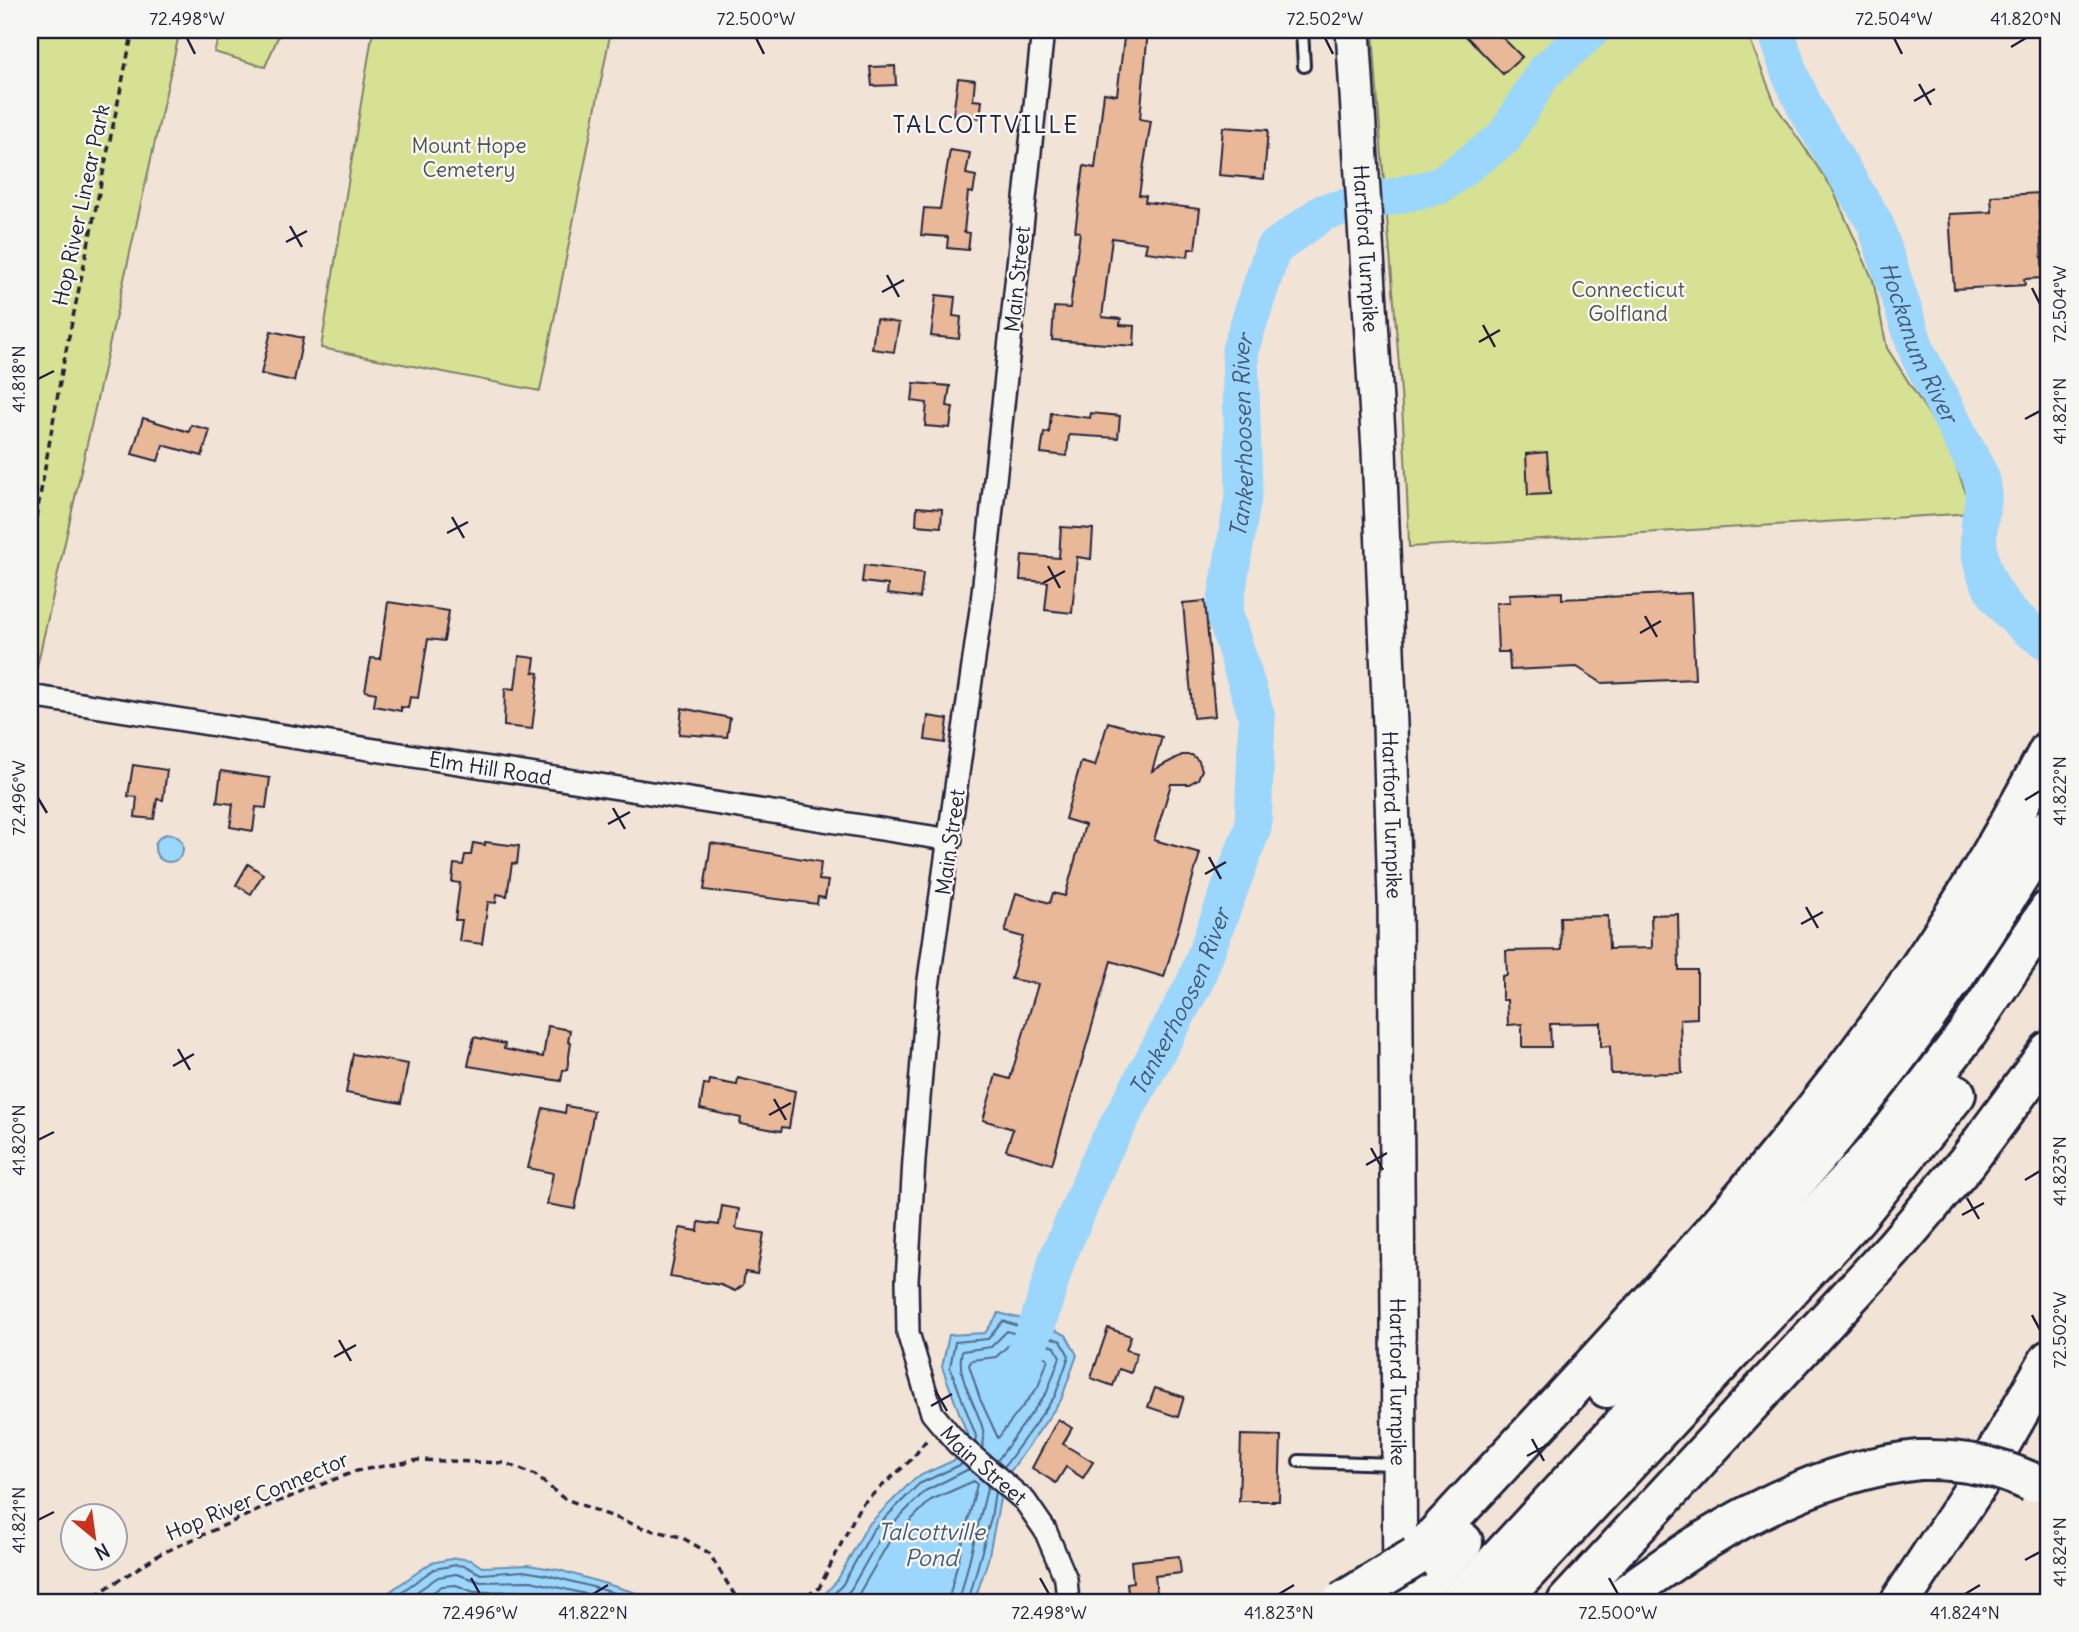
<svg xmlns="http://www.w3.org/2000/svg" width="2079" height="1632" viewBox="0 0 2079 1632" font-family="Delius,sans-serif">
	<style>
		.green { fill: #d6e193; stroke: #7c8267; stroke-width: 2 }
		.water { fill: #9bd6fc; stroke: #6b8eaf; stroke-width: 2 }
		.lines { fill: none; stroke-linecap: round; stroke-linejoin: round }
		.shore { stroke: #526a88; stroke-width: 2 }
		.river { stroke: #9bd6fc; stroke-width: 37 }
		.building { fill: #e8b898; stroke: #22223b; stroke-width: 2 }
		.lane-casing { stroke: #22223b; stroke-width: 16 }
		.street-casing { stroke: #22223b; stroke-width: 26 }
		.primary-casing { stroke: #22223b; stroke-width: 38 }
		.highway-casing { stroke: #22223b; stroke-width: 44 }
		.path { stroke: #22223b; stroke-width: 3.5; stroke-dasharray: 7 5; stroke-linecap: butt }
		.lane { stroke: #f6f6f2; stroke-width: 10 }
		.street { stroke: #f6f6f2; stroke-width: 21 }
		.primary { stroke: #f6f6f2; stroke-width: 33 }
		.highway { stroke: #f6f6f2; stroke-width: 38 }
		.highway-bridge-casing { stroke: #22223b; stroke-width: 44; stroke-linecap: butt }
		.highway-bridge { stroke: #f6f6f2; stroke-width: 38 }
		.ticks { fill: none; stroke: #22223b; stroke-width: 2.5 }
		.labels { text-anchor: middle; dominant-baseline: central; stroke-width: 5; stroke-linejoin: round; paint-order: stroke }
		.park-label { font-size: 21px; fill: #4f5251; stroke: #f6f6f2 }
		.street-label { font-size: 21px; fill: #22223b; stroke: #f6f6f2 }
		.water-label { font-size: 23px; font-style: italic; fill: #465875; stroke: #f6f6f2 }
		.quarter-label { font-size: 24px; letter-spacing: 2px; fill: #22223b; stroke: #f6f6f2 }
		.neatline { fill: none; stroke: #22223b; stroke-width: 2.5 }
		.ticks-label { font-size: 18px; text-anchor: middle; fill: #22223b }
	</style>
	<rect width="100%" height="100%" fill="#f2e3d7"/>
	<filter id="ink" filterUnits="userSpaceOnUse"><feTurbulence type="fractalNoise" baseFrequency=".0143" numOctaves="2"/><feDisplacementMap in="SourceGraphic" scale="14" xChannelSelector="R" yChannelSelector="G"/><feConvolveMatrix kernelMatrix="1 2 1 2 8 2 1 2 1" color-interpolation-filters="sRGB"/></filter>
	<g filter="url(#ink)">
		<!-- green -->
		<g class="green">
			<path d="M30,30H180L36,671L30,670Z"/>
			<path d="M222,30H281L265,67L214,52Z"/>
			<path d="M373,30H611L540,391L321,348Z"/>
			<path d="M1373,30H1746L1776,106L1832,188L1873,280L1887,348L1949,446L1973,513L1409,547C1404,374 1383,202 1373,30Z"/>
		</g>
		<!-- water -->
		<g class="water">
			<circle cx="169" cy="848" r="14"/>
			<path d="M999,1313L1038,1323L1066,1335L1077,1355L1061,1400L1010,1472L1001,1494L988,1560L974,1602H817L837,1581L867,1526L915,1478L957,1459L969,1439L942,1367L949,1335L985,1333Z"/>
			<path d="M456,1558L471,1560L482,1567L528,1565L559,1570L667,1602H375L431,1563Z"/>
		</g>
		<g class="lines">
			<!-- shore -->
			<g class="shore">
				<path d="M1011,1343L1030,1348L1048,1359L1038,1387L998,1438L980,1399L969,1365L972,1360L996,1357Z"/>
				<path d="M975,1443L976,1436L950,1367L955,1342L988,1339L1003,1321L1061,1341L1069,1356L1055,1396L1004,1467"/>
				<path d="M982,1448C993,1423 953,1385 962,1351L991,1347L1007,1331L1055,1347L1060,1357L1047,1392L997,1461"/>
				<path d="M387,1602L434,1569L456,1565L465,1566L481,1574L523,1571L547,1575L649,1602"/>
				<path d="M402,1602L438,1577L456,1574L481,1582L531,1581L619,1602"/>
				<path d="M419,1602L442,1586L456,1585L474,1592L526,1591L577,1602"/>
				<path d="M827,1602L843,1584L873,1530L919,1484L962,1464"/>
				<path d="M839,1602L851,1589L881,1536L925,1491L969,1469"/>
				<path d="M854,1602L889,1542L931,1500L974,1481L977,1484L948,1602"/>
				<path d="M959,1602L988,1485"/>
				<path d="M968,1602L991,1518L995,1491"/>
			</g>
			<!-- river -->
			<g class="river">
				<path id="s1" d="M1776,30L1789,72L1807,111L1875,223L1918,354L1981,477C1987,496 1980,510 1979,530C1975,582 2008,618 2049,643"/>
				<path id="s2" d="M1019,1368L1038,1323L1058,1257L1103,1152L1195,982L1253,827L1257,717L1224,612L1244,491L1240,350L1273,249L1324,212L1439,186L1504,138L1544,72L1592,30"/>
			</g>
		</g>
		<!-- building -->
		<g class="building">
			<path d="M1125,30H1148L1140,119L1151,121L1139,195L1146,196L1145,202L1200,209L1195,249H1189L1188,257L1145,252L1147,243L1112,238L1102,317L1121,319L1120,325L1135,326L1134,346L1052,340L1054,307L1070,308L1080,232L1075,231L1084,166L1095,168L1104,93L1117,95Z"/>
			<path d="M1460,30H1495L1522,57L1503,74Z"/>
			<path d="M895,66L896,85L872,86L870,67Z"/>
			<path d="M958,78L975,80L973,100L982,101L980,118L953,115Z"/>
			<path d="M1223,127L1268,130L1264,179L1219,175Z"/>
			<path d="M950,150L970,153L966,174L976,176L973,193L968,192L964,232L970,233L968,250L947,248L948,237L921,235L924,208L940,209Z"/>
			<path d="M2038,193L2043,278L2024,279L2025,285L1954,289L1949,214L1992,212L1991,196Z"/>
			<path d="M936,295L955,297L953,316L961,317L959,339L931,336Z"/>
			<path d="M876,319L899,323L894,352L872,349Z"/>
			<path d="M271,331L303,338L294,381L261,374Z"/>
			<path d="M914,383L950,386L947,406L953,407L950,428L925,426L927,403L912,401Z"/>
			<path d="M1051,413L1090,418L1091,413L1120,416L1118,438L1069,435L1067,456L1041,453L1044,432L1049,433Z"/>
			<path d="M143,418L189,432L191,425L210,430L202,456L163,445L158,461L132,454Z"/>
			<path d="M1547,452L1550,494L1528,495L1526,454Z"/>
			<path d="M917,507L942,509L941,527L916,525Z"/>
			<path d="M1061,527L1093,529L1091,559L1077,557L1072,613L1045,610L1048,582L1020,580L1022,555L1059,558Z"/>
			<path d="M864,565L923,573L920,598L887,594L888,585L862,582Z"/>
			<path d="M1562,592V599L1691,593L1695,679L1602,683L1577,667L1510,670L1509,652H1498L1496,603L1510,602L1509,594Z"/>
			<path d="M1205,601L1215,716L1193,718L1183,603Z"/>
			<path d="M388,602L449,611L444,641L428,639L418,698L410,697L408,708L401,707V711L374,706L376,693L365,691L371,658L380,659Z"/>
			<path d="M519,656L535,658L533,672L539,673L532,729L504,726L505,688L515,689Z"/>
			<path d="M682,708L730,718L727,737L679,734Z"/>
			<path d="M928,716L948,719L945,743L925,740Z"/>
			<path d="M1108,722L1162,737L1152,771L1182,755H1192L1199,761L1202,770L1198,779L1189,784H1171L1154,840L1200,853L1164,977L1111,961L1052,1164L1006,1150L1013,1129L983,1120L996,1075L1010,1079L1038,984L1011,979L1023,937L1005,932L1016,893L1050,903L1053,893L1065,896L1085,825L1065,819L1081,762L1095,766Z"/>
			<path d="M133,765L167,770L163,800L157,799L154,819L135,817L137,797L128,796Z"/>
			<path d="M221,771L270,778L266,808L256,807L253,831L230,827L233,804L217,802Z"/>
			<path d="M485,842L519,846L517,864L512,863L507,896L497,894L496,903L488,902L482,944L459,941L462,920H455L460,883L452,882L454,864L463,865L465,855H471L473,843L485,845Z"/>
			<path d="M711,843L821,862L819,880L828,881L825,898L818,897L817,904L704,890Z"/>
			<path d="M248,864L263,874L251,894L236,885Z"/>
			<path d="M1678,914L1679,970H1697V1018L1680,1019L1682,1073L1611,1074L1610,1046L1601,1047V1023L1550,1024L1551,1047H1522V1024L1508,1025L1507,1000H1502V976L1507,975L1506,951L1561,950L1560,917L1608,916L1609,949L1652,948L1651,915Z"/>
			<path d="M548,1026L570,1030L568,1042L571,1043L567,1070H563L561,1081L468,1066L474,1037L505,1044L504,1049L543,1057Z"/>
			<path d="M353,1054L408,1064L401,1103L346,1093Z"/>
			<path d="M738,1078L795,1091L789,1128L782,1127L781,1131L740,1124L741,1118L700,1109L704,1084L709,1085L710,1080L737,1085Z"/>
			<path d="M566,1106L594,1111L575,1209L547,1204L553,1173L528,1168L543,1108L565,1113Z"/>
			<path d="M722,1206L739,1209L736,1229L764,1233L757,1274L745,1272L743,1285L735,1291L721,1285L670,1277L680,1228L698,1231L699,1222L719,1225Z"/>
			<path d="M1108,1328L1131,1336L1126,1350L1137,1353L1131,1373L1119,1369L1113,1386L1091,1378Z"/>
			<path d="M1155,1388L1184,1397L1178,1417L1148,1407Z"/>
			<path d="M1058,1419L1072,1428L1063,1444L1093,1462L1083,1478L1066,1467L1056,1483L1032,1468Z"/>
			<path d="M1241,1435L1281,1436L1279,1501H1239Z"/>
			<path d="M1179,1556L1181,1573L1155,1576L1158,1602H1129L1127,1583L1133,1582L1131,1561Z"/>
		</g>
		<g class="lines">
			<!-- lane casing -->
			<g class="lane-casing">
				<g id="lane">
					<path d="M1302,30L1304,66"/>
					<path d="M1299,1461L1395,1464"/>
				</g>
			</g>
			<!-- street casing -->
			<g class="street-casing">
				<g id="street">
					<path id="s3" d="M1043,30L982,602L928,987L914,1160L907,1281L908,1333L932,1413L957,1443L1025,1501L1045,1530L1066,1579L1068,1602"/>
					<path id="s4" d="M30,696L951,840"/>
				</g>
			</g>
			<!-- primary casing -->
			<g class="primary-casing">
				<g id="primary">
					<path id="s5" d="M1353,30L1379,450L1390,725L1395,900L1400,1591"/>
				</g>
			</g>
			<!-- highway casing -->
			<g class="highway-casing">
				<g id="highway">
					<path d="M1607,1388C1687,1303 1767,1218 1841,1128C1919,1034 1987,932 2049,828"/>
					<path d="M1415,1557C1583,1375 1759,1197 1901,994C1956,916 2005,834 2049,750"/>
					<path d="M1408,1602L1463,1542"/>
					<path d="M1459,1602L1881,1145L1968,1032L2049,910"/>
					<path d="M1499,1602L1856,1218L1956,1094"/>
					<path d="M1567,1602L1894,1248L1967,1162L2049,1051"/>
					<path d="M1616,1602C1704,1535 1806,1472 1919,1460"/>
					<path d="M1900,1602L1979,1482L2049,1360"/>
				</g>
			</g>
			<!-- path -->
			<g class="path">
				<path d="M30,553L63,365L133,30"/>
				<path d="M85,1602L160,1554L272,1504L356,1471L418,1460L505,1463L535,1475L563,1498L643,1528L681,1537L709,1553L734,1594L744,1602"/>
				<path d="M797,1602L819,1588L860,1506L912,1459L928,1438"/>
			</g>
			<!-- lane -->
			<use href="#lane" class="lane"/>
			<!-- street -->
			<use href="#street" class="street"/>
			<!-- primary -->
			<use href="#primary" class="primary"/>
			<!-- highway -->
			<use href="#highway" class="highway"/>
			<!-- highway-bridge casing -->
			<g class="highway-bridge-casing">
				<g id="highway-bridge">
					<path d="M1919,1460C1959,1459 1995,1465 2031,1482"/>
					<path d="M1342,1602L1415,1557"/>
				</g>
			</g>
			<!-- highway-bridge -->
			<use href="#highway-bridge" class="highway-bridge"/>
		</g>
	</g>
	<!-- ticks -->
	<path class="ticks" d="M187,38L195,54M756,38L764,54M1325,38L1333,54M1894,38L1902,54M2011,47L2026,38M1919,84L1931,105M1914,101L1935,89M290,226L302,247M286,242L307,231M887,275L899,297M2032,288L2040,304M882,292L904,280M1483,325L1495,347M1479,342L1500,330M38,379L54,371M2025,419L2040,411M452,517L464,538M447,533L468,522M1048,566L1060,588M1043,583L1065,571M1645,616L1657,637M1640,633L1661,621M38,798L47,813M2025,800L2040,791M613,808L625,829M608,824L630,812M1209,857L1221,879M1205,874L1226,862M1806,907L1818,928M1801,924L1823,912M178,1049L190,1070M173,1066L194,1054M774,1099L786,1120M769,1115L791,1103M38,1140L54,1132M1371,1148L1383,1170M1366,1165L1387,1153M2025,1180L2040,1171M1967,1198L1979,1219M1962,1215L1984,1203M2032,1315L2040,1330M339,1340L351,1361M334,1357L356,1345M935,1390L947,1411M931,1406L952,1394M1532,1439L1544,1461M1527,1456L1549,1444M38,1520L54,1512M2025,1560L2040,1552M471,1578L480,1594M1040,1578L1049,1594M1609,1578L1618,1594M593,1594L608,1585M1279,1594L1294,1585M1965,1594L1980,1585"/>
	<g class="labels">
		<!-- park labels -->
		<g class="park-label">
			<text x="469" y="145">Mount Hope<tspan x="469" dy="24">Cemetery</tspan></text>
			<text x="1628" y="289">Connecticut<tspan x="1628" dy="24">Golfland</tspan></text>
		</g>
		<!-- street labels -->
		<g class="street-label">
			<text transform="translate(81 205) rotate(-78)">Hop River Linear Park</text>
			<text stroke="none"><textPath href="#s5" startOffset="219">Hartford Turnpike</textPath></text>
			<text transform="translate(1017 279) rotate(-84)">Main Street</text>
			<text stroke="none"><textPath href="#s4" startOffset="466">Elm Hill Road</textPath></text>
			<text stroke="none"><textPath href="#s5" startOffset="786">Hartford Turnpike</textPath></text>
			<text transform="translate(950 842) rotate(-82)">Main Street</text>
			<text stroke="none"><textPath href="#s5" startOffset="1353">Hartford Turnpike</textPath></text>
			<text stroke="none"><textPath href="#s3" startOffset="1468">Main Street</textPath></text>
			<text transform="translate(257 1496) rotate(-23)">Hop River Connector</text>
		</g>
		<!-- water labels -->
		<g class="water-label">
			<text stroke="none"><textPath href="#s1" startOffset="345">Hockanum River</textPath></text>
			<text stroke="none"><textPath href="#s2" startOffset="989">Tankerhoosen River</textPath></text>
			<text stroke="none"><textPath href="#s2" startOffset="401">Tankerhoosen River</textPath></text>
			<text x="931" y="1531">Talcottville<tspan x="931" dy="26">Pond</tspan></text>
		</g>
		<!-- quarter labels -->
		<g class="quarter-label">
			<text x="986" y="124">TALCOTTVILLE</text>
		</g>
	</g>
	<!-- margin -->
	<rect width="2079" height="1632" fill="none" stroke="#f6f6f2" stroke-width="77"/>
	<!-- north arrow -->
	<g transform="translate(94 1537) rotate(151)"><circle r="33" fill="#f6f6f2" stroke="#a1a1a9" stroke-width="2"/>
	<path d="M0-5L12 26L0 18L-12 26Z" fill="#c8321e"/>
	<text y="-10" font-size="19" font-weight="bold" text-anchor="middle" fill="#22223b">N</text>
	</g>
	<rect x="38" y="38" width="2002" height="1556" class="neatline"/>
	<g class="ticks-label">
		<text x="187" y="25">72.498°W</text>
		<text x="756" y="25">72.500°W</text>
		<text x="1325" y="25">72.502°W</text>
		<text x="1894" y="25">72.504°W</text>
		<text x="2026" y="25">41.820°N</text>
		<text transform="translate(2060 304) rotate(-90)" y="6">72.504°W</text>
		<text transform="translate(19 379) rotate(-90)" y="6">41.818°N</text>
		<text transform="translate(2060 411) rotate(-90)" y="6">41.821°N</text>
		<text transform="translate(2060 791) rotate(-90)" y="6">41.822°N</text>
		<text transform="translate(19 798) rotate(-90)" y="6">72.496°W</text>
		<text transform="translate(19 1140) rotate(-90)" y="6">41.820°N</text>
		<text transform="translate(2060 1171) rotate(-90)" y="6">41.823°N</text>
		<text transform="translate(2060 1330) rotate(-90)" y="6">72.502°W</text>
		<text transform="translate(19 1520) rotate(-90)" y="6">41.821°N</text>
		<text transform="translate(2060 1552) rotate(-90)" y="6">41.824°N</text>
		<text x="480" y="1619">72.496°W</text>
		<text x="593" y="1619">41.822°N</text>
		<text x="1049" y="1619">72.498°W</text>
		<text x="1279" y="1619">41.823°N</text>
		<text x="1618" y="1619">72.500°W</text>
		<text x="1965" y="1619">41.824°N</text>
	</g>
</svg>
